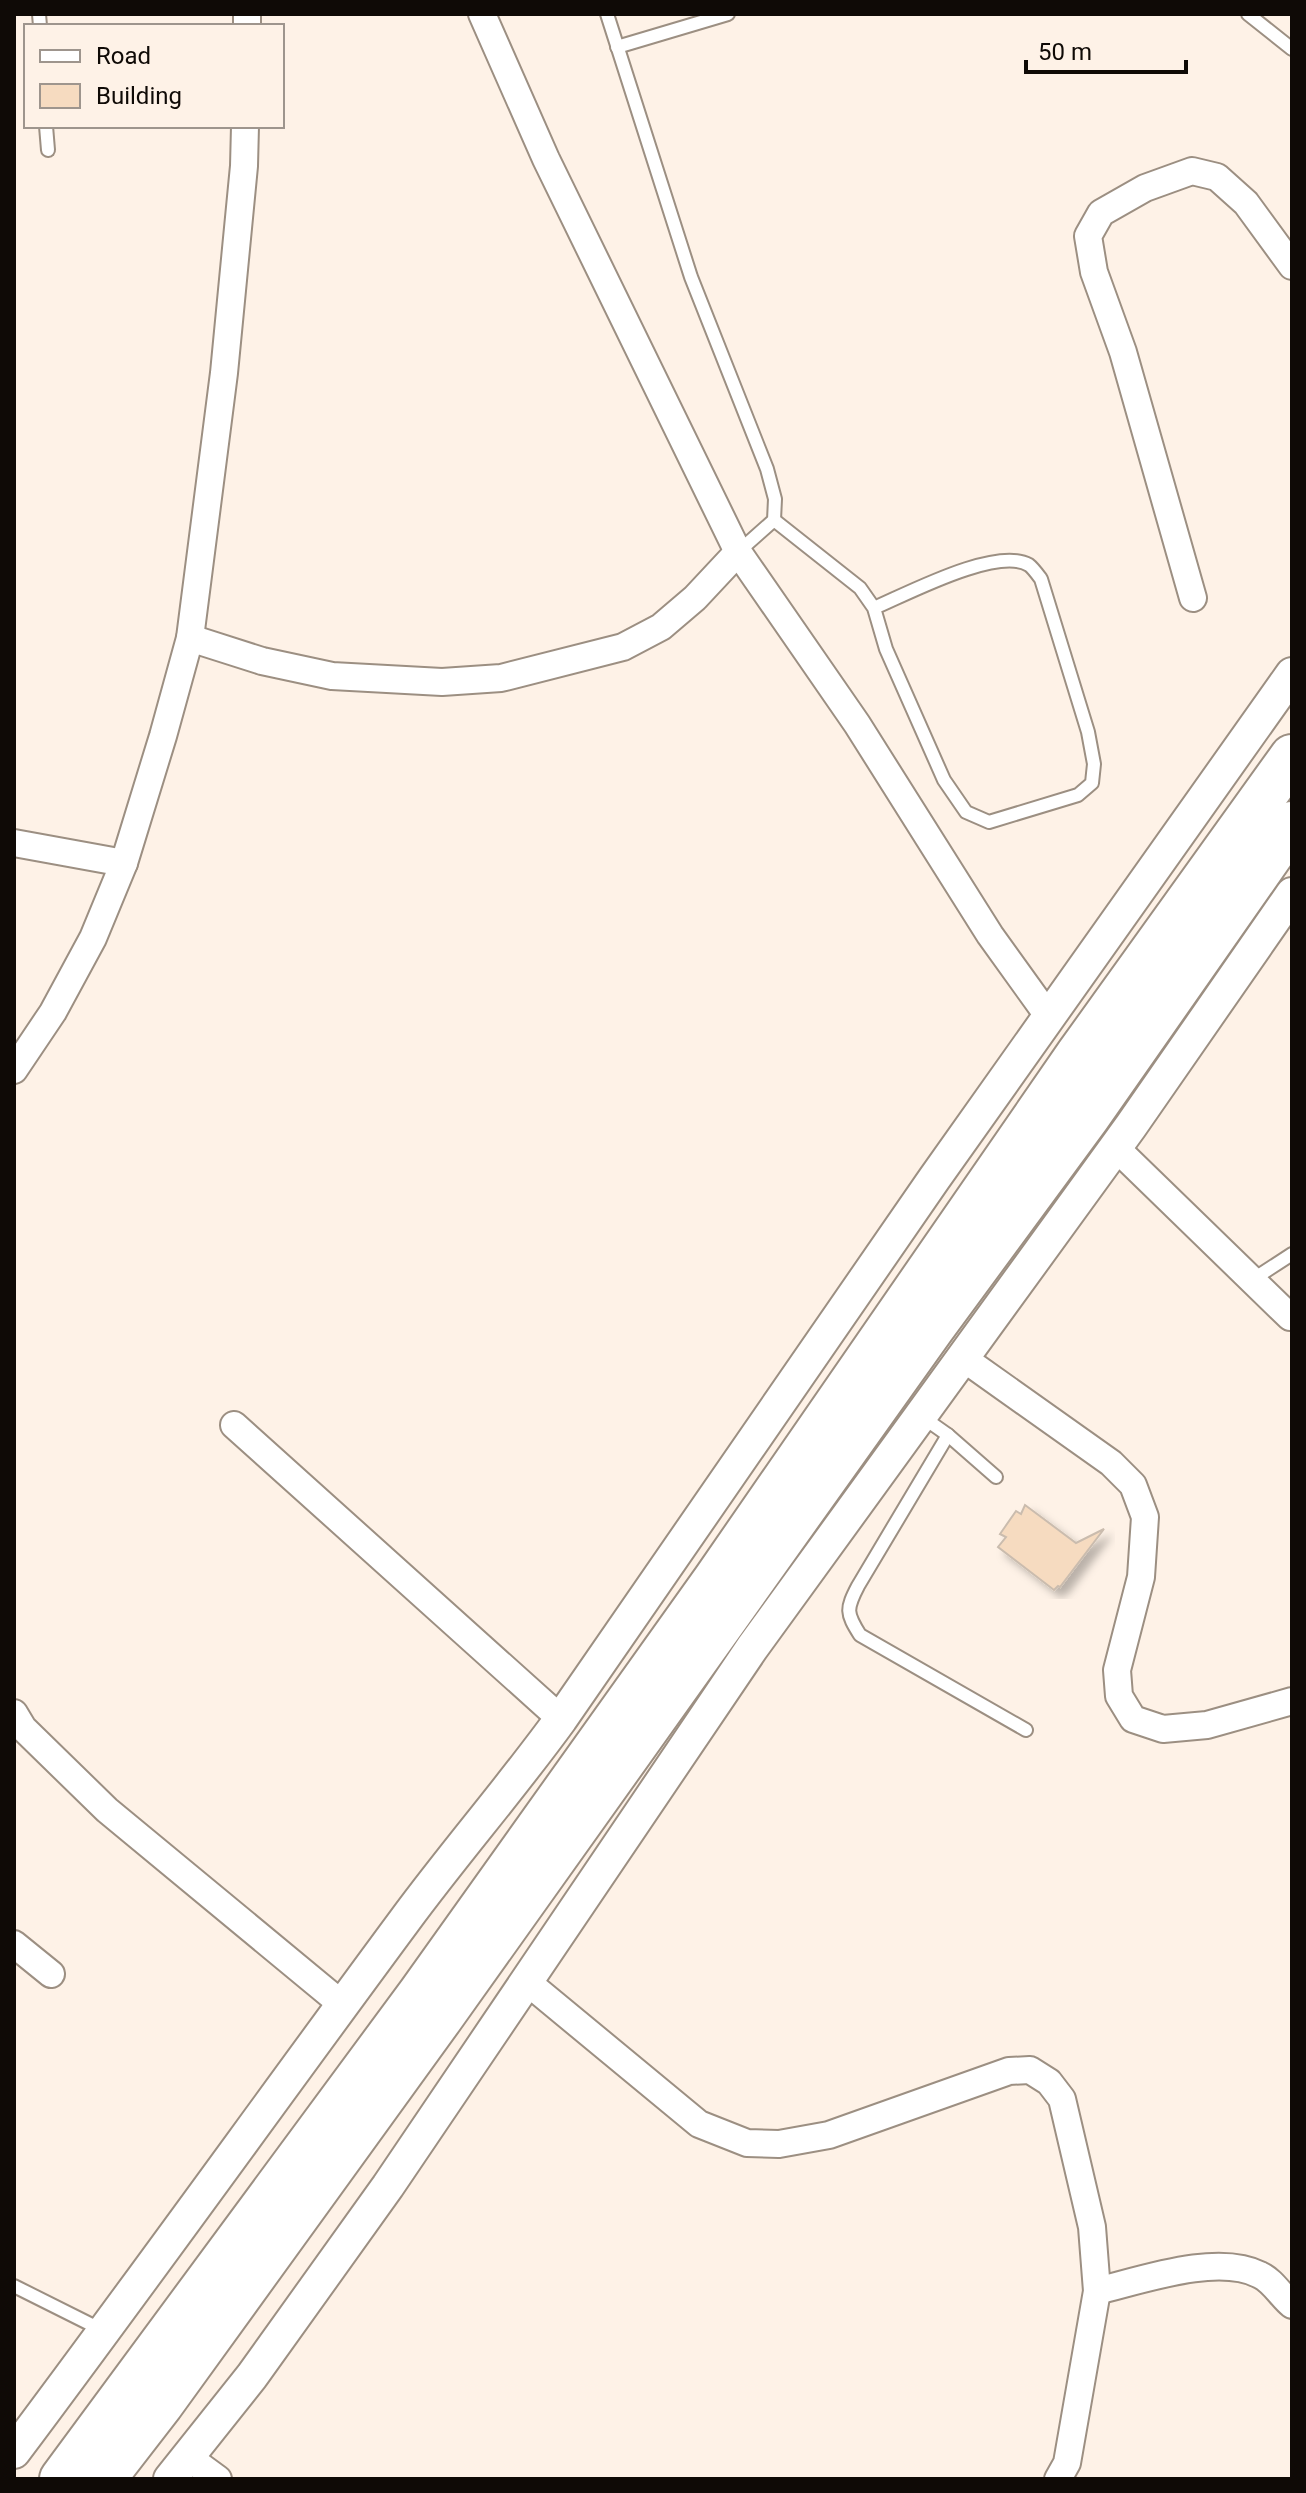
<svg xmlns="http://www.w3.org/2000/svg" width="1306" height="2493" viewBox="0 0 1306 2493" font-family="Roboto,sans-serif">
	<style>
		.building { fill: #f6dbc0; stroke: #cabcae; stroke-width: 2; filter: url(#shadow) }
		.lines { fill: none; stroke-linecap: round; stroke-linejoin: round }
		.service-casing { stroke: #9c8f82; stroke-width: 16 }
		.minor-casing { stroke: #9c8f82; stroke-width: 30 }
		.tertiary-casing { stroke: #9c8f82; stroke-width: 36 }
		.trunk-casing { stroke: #9c8f82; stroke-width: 48 }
		.service { stroke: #fff; stroke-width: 12 }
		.minor { stroke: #fff; stroke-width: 26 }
		.tertiary { stroke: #fff; stroke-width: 32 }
		.trunk { stroke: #fff; stroke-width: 44 }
	</style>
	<defs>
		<filter id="shadow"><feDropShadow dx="7" dy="7" stdDeviation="4" flood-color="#0004"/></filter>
	</defs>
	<rect width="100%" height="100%" fill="#fef2e7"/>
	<!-- building -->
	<path class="building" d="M1025,1505L1076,1543L1104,1529L1060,1587L1058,1586L1054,1590L998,1547L1006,1537L1000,1534L1016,1511L1021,1514Z"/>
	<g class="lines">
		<!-- service casing -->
		<g class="service-casing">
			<g id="service">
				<path d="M39,14L40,26"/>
				<path d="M607,14L691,277L767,469L775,499L774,520L738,552"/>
				<path d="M1248,14L1292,49"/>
				<path d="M617,47L728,14"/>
				<path d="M46,126L48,150"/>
				<path d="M774,520L860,588L874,608L886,649L944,780L966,812L989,822L1078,795L1092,783L1094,764L1088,732L1041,579C1038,575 1033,568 1029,565C997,546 907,594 874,608"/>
				<path d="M1252,1280L1292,1254"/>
				<path d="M921,1416L948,1435L996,1477"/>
				<path d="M948,1435L858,1586C846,1609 846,1613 860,1635L1026,1730"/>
				<path d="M14,2286L102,2330"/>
			</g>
		</g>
		<!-- minor casing -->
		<g class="minor-casing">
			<g id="minor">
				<path d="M482,14L546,159L738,552L857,724L990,935L1049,1017"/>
				<path d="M247,26V14"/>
				<path d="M1193,598L1123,352L1094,272L1088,236L1101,213L1145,188L1192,171L1217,177L1246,203L1292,266"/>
				<path d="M190,638L262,661L332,676L442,682L501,678L623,647L661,627L695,598L738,552"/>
				<path d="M14,843L124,863"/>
				<path d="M14,1070L53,1012L93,938L124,863L163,736L190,638L224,373L244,166L245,126"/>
				<path d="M1115,1147L1290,1317"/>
				<path d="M963,1358L1111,1463L1133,1485L1145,1517L1141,1577L1117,1670L1119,1696L1133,1719L1163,1729L1207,1725L1292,1701"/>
				<path d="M234,1425L561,1719"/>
				<path d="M14,1713L23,1728L107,1810L344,2006"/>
				<path d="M14,1944L51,1974"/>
				<path d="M526,1981L699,2124L747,2143L779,2144L829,2135L1009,2071L1030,2070L1049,2082L1062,2099L1092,2227L1097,2291L1067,2463L1058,2479"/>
				<path d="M1097,2291C1142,2280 1218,2253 1260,2275C1273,2281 1281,2296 1292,2305"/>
				<path d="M188,2457L218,2479"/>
			</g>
		</g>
		<!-- tertiary casing -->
		<g class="tertiary-casing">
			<g id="tertiary">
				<path d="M14,2452C146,2276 274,2097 405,1920C455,1852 511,1788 561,1719L934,1179L1292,674"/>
				<path d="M170,2479L252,2376L388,2186L752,1648L1131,1126L1292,894"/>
			</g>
		</g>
		<!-- trunk casing -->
		<g class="trunk-casing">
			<g id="trunk">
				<path d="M62,2479L420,1994L716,1579L1078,1055L1292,757"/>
				<path d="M103,2479L161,2404L441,2017L932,1328L1088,1116L1292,824"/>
			</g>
		</g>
		<!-- service -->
		<use href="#service" class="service"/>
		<!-- minor -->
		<use href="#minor" class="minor"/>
		<!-- tertiary -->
		<use href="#tertiary" class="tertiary"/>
		<!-- trunk -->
		<use href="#trunk" class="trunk"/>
	</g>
	<!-- border -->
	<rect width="1306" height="2493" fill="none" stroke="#0f0a06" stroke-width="32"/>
	<!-- legend -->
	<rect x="24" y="24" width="260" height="104" fill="#fef2e7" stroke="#9e958d" stroke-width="2"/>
	<rect x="40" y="50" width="40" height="12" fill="#ffffff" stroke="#9e958d" stroke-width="2"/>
	<text x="96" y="64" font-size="24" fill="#0f0a06">Road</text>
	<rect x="40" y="84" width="40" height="24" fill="#f6dbc0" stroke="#9e958d" stroke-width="2"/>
	<text x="96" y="104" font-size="24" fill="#0f0a06">Building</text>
	<!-- scale -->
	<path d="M1026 60v12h160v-12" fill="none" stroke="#0f0a06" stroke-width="4"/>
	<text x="1038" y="60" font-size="24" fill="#0f0a06" stroke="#fef2e7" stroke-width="6" paint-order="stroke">50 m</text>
</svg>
